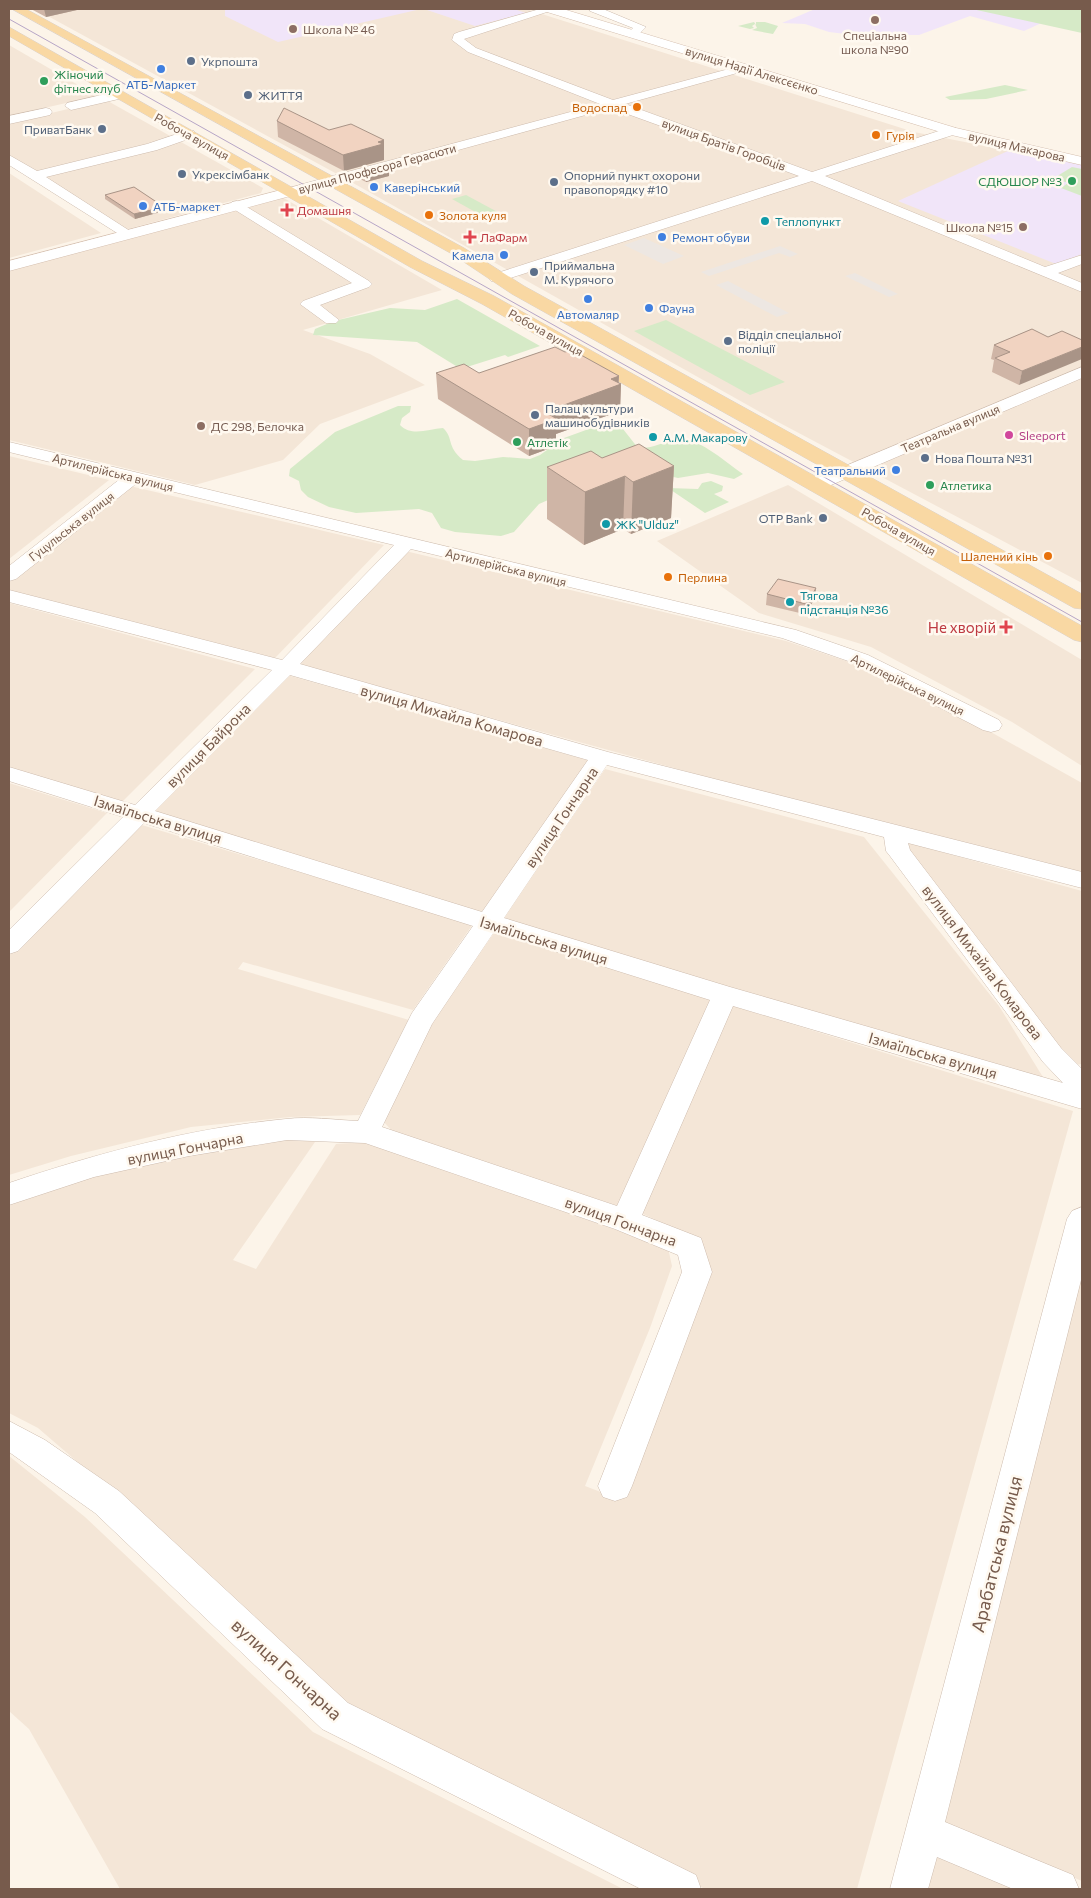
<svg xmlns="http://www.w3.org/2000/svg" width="1091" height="1898" viewBox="0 0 1091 1898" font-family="Commissioner,sans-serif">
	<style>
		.residential { fill: #f4e6d7 }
		.industrial { fill: #ede7e2 }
		.education { fill: #f1e5f9 }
		.green { fill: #d6eac7 }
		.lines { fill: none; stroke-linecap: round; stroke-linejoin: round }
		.street-casing { stroke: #cebcae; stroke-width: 1 }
		.secondary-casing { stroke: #d4beae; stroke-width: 1 }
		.primary-casing { stroke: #d9d1cd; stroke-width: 1 }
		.street { fill: #fff; fill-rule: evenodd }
		.secondary { fill: #fff; fill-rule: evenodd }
		.primary { fill: #f9d8a3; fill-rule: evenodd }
		.tram { stroke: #b7a6c7; stroke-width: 1 }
		.wall { fill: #cfb5a6 }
		.shaded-wall { fill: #a99487 }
		.building { fill: #f1d3c1; stroke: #a99487 }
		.education-dot { fill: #8d6e63; stroke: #fff9f0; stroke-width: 2 }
		.service-dot { fill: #5c6f8a; stroke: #fff9f0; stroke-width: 2 }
		.shop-dot { fill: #3f7fe0; stroke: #fff9f0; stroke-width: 2 }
		.leisure-dot { fill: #2e9e5b; stroke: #fff9f0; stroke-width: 2 }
		.food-dot { fill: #e8710a; stroke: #fff9f0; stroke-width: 2 }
		.health-dot { fill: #e0444e; stroke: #fff9f0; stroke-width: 2 }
		.culture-dot { fill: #0f9aa8; stroke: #fff9f0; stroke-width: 2 }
		.hotel-dot { fill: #d1479c; stroke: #fff9f0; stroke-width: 2 }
		.labels { text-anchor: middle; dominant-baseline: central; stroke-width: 5; stroke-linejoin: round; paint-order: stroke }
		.far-education-label { font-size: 12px; fill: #785e54; stroke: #fff9f0; text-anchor: start }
		.far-service-label { font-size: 12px; fill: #4e5e75; stroke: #fff9f0; text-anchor: start }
		.far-street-label { font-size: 12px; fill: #775b4c; stroke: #fff9f0 }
		.far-leisure-label { font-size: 12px; fill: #27864d; stroke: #fff9f0; text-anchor: start }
		.far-shop-label { font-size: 12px; fill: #366cbe; stroke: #fff9f0; text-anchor: start }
		.far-food-label { font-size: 12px; fill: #c56008; stroke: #fff9f0; text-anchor: start }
		.far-health-label { font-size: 12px; fill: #be3a42; stroke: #fff9f0; text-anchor: start }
		.far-culture-label { font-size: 12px; fill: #0d838f; stroke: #fff9f0; text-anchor: start }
		.far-hotel-label { font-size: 12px; fill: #b23c85; stroke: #fff9f0; text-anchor: start }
		.health-label { font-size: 15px; fill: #be3a42; stroke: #fff9f0; text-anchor: end }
		.street-label { font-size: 15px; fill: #775b4c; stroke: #fff9f0 }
		.near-street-label { font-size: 18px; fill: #775b4c; stroke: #fff9f0 }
	</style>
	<rect width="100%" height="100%" fill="#fcf4e9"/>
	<!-- residential -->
	<g class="residential">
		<path d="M35,9H526L914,132L1082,165V583L778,422L337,174Z"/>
		<path d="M9,45L97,96L9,116Z"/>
		<path d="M106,100L263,188L261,193L124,230L9,157V123Z"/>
		<path d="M9,173L101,233L9,258Z"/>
		<path d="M282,197L442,290L303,330L370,354L425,385L320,424L283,460L195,485L9,440V270Z"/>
		<path d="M9,456L109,480L9,559Z"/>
		<path d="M121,484L384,545L275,658L9,591V575Z"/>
		<path d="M788,485L1082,660V766L1012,722L871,647L759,613L657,541Z"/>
		<path d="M401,550L786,641L858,665L921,693L1082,783V877L874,823L292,663Z"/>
		<path d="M9,603L255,669L122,802L9,767Z"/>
		<path d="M280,673L590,761L489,909L477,912L148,810Z"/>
		<path d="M605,769L864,837L999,1006L1046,1082L502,920Z"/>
		<path d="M9,783L107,813L9,912Z"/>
		<path d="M125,820L473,924L413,1010L243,962L238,969L409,1020L360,1115L290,1117L191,1127L71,1156L9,1175V941Z"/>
		<path d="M902,841L1082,891V1064L1058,1067Z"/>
		<path d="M494,933L715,998L618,1206L393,1132L383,1121L429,1021Z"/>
		<path d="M730,1005L1073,1111L857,1889H705L333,1703L146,1521L38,1428L9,1413V1195L91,1170L290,1137L315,1142L233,1260L256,1269L336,1144L365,1142L668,1248L672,1266L650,1328L585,1486L606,1494L699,1240L641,1213Z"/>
		<path d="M1082,1257V1881L936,1821Z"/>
		<path d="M9,1456L85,1517L313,1732L623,1889H120L29,1729L9,1711Z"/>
		<path d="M933,1853L1018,1889H925Z"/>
	</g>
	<!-- industrial -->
	<g class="industrial">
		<path d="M644,238L684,256L663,264L624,245Z"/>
		<path d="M780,246L798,254L790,257L779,253L709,276L701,272Z"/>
		<path d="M855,273L898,294L889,297L845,276Z"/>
		<path d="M728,281L789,313L777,317L716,285Z"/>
	</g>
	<!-- education -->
	<g class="education">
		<path d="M225,9H421L278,42L225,16Z"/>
		<path d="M424,9H514L526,13L475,26Z"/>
		<path d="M815,9H1072L1024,31L970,16L919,35H854L829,32L805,24L782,23Z"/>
		<path d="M1010,150L1082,165V254L1056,264L898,201Z"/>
	</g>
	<!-- green -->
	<g class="green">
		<path d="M972,9H1082V33Z"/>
		<path d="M754,22L756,25V22H765L778,26L773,34L752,30L757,28L755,24L752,26L754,28L750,29L738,26Z"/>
		<path d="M1005,85L1028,90L986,99L950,100L945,97Z"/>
		<path d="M1072,167L1082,169V196L1061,188L1068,183L1054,178Z"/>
		<path d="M466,195L505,216L488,219L452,199Z"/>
		<path d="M457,299L540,346L508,357L505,355L470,366H456L417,342L313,335L315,329L334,321L390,308L425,310Z"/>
		<path d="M666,320L785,382L750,395L634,331Z"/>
		<path d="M398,406H411L410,412L402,418L400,425C412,437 428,429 443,428C454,438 446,446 463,460L475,461L503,457L530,459L540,455L564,438L597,426H611L623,429L638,448C653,449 664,441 679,439C699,437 728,464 743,474L734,479L708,473L678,478L625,466L539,504L514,532L501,536L455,532L441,528L432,513L419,509L356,513L329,507L308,497L301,490L299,481L289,476L290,469L335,432Z"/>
		<path d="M711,481L723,486L722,491L714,494L729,502L705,513L668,488L698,489L702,483Z"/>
	</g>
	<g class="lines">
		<!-- street casing -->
		<g class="street-casing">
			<g id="street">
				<path d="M540,9H556L464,39L476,48L613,100L740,66H748V70L625,104L812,172L948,128H956L958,131L956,134L825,176L1045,267L1082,255V264L1058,273L1082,283V292L812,181L501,281H491L489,278L491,275L799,176L611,108L309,191H299L297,188L299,185L600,104L468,52L452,40L454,34L459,32Z"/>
				<path d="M589,9H603L646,27L637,36H629L627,34L633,28L590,11Z"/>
				<path d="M119,91L125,95L123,98L71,110L65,106L67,103Z"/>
				<path d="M46,108L50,109L52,112L50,115L9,124V116Z"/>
				<path d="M189,130L194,131L195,134L194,137L157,150L46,177L130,231L132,234L130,237L125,238L9,165V155L37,171L147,144Z"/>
				<path d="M237,201L369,281L372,284L369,287L320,305L339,320L336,323H326L300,304L303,301L352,283L232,208L230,205L232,202Z"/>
				<path d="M1082,367V378L824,488H812L809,484L812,480Z"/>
				<path d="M9,442L796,630L868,655L999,720L1002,725L999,730L991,732L983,730L854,663L782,638L411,549L300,664L608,752L1082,872V888L908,843L910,850L1061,1048L1082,1069V1109L733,1006L642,1215L701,1238L712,1272L632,1486L627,1497L615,1501L603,1497L598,1486L682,1272L678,1255L615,1229L365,1143L287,1140L189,1156L94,1177L9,1205V1183C98,1153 191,1128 286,1119C309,1116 334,1120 358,1121L412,1013L473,926L144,823L18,951L9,954V930L123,817L9,781V767L135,805L272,670L9,602V590L282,660L394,545L137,483L16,579L9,581V566L120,479L9,452ZM290,675L588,760L482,912L155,811ZM607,765L884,837L886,851L890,856L1043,1062L1063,1083L730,987L504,918ZM494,932L710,1000L617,1206L382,1127L432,1024Z"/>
				<path d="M1082,1207V1276L945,1822L1073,1875L1079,1889H1013L937,1857L928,1889H890L1067,1219L1072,1211Z"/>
				<path d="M9,1421L45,1440L119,1491L348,1703L696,1875L701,1889H641L322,1729L95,1513L9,1452Z"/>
			</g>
		</g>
		<!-- secondary casing -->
		<g class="secondary-casing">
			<g id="secondary">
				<path d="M545,9H563L956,128L1082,157V165L947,134L547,12Z"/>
				<path d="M304,184L309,185L311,188L309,191L9,271V261Z"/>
			</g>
		</g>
		<!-- primary casing -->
		<g class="primary-casing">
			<g id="primary">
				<path d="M12,9H26L464,248L524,286L1082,594V609L1074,608L512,294L452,254Z"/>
				<path d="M9,27L422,261L494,296L1082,626V642L1074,640L482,304L410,267L9,36Z"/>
			</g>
		</g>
		<!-- street -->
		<use href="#street" class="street"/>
		<!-- secondary -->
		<use href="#secondary" class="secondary"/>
		<!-- primary -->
		<use href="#primary" class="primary"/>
		<!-- tram -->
		<path class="tram" d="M9,19L1082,622"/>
	</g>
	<!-- wall -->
	<g class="wall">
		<path d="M31,9H77V10L46,17Z"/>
		<path d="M277,121L384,140V160L344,171L278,137Z"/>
		<path d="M389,172V176L366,182L360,179V175Z"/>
		<path d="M105,195L164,207V211L135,219L105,199Z"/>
		<path d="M1032,329L1019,385L992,372L994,360L991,359L994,345Z"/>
		<path d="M565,352L619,376V383L621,384L620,411L556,434V446L529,456L438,399L436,373H479Z"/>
		<path d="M674,466L671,518L631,534L623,529L584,545L547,519V467Z"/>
		<path d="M767,594L815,599L804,614L766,605Z"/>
	</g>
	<!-- shaded-wall -->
	<g class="shaded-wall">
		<path d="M44,9H77V10L46,17Z"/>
		<path d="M384,140V160L344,171L343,155Z"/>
		<path d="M389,172V176L366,182V178Z"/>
		<path d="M164,207V211L135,219L134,214Z"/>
		<path d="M1082,347V359L1019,385L1022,371Z"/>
		<path d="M619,376L618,385L621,384L620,411L556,434V446L529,456V429L545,412L611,379Z"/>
		<path d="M674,466L671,518L631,534L633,482Z"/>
		<path d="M625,476L623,529L584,545L585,492Z"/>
		<path d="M816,588L815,599L804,614L806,604Z"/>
	</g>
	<!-- building -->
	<g class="building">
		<path d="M284,108L329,130L351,124L384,140L378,142L383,144L343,155L277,121Z"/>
		<path d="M383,169L389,172L366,178L360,175Z"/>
		<path d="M134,187L164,207L134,214L105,195Z"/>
		<path d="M1032,329L1048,337L1062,331L1082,340V347L1022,371L995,358L1010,352L994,345Z"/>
		<path d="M555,347L565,352L572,350L619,376L611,379L621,384L545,412L557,419L529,429L436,373L464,364L479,373Z"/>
		<path d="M639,444L674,466L633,482L625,476L585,492L547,467L591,451L602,458Z"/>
		<path d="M778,579L816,588L806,604L767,594Z"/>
	</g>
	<!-- markers -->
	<g class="education-dot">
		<circle cx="875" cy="20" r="5"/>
		<circle cx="293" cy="29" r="5"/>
		<circle cx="1023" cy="227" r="5"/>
		<circle cx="201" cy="426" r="5"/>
	</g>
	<g class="service-dot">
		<circle cx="191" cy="61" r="5"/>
		<circle cx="248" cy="95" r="5"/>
		<circle cx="102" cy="129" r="5"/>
		<circle cx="182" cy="174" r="5"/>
		<circle cx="554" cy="182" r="5"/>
		<circle cx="534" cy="272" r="5"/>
		<circle cx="728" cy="341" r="5"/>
		<circle cx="535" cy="415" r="5"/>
		<circle cx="925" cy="458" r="5"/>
		<circle cx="823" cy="518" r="5"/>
	</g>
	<g class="shop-dot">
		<circle cx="161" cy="69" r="5"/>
		<circle cx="374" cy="187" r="5"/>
		<circle cx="143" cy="206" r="5"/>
		<circle cx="662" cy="237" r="5"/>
		<circle cx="504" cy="255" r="5"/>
		<circle cx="588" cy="299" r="5"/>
		<circle cx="649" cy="308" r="5"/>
		<circle cx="896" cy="470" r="5"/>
	</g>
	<g class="leisure-dot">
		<circle cx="44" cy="81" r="5"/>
		<circle cx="1072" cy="181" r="5"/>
		<circle cx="517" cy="442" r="5"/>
		<circle cx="930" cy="485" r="5"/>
	</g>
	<g class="food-dot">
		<circle cx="637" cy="107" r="5"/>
		<circle cx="876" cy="135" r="5"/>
		<circle cx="429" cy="215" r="5"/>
		<circle cx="1048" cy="556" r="5"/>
		<circle cx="668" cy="577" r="5"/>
	</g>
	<g class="health-dot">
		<path d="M284.5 202.5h5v5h5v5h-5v5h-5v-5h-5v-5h5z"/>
		<path d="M467.5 229.5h5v5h5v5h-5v5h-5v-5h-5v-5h5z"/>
		<path d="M1003.5 619.5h5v5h5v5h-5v5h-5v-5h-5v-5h5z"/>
	</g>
	<g class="culture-dot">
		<circle cx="765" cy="221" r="5"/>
		<circle cx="653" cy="437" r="5"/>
		<circle cx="606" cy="524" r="5"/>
		<circle cx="790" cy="602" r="5"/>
	</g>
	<circle class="hotel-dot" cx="1009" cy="435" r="5"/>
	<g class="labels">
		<!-- far-education labels -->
		<g class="far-education-label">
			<text x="303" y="29">Школа № 46</text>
			<text x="875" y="35" text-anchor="middle">Спеціальна<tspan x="875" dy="14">школа №90</tspan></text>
			<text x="1013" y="227" text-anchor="end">Школа №15</text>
			<text x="211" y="426">ДС 298, Белочка</text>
		</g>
		<!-- far-service labels -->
		<g class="far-service-label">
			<text x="201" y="61">Укрпошта</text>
			<text x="258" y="95">ЖИТТЯ</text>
			<text x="92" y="129" text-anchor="end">ПриватБанк</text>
			<text x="192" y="174">Укрексімбанк</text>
			<text x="564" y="175">Опорний пункт охорони<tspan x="564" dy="14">правопорядку #10</tspan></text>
			<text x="544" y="265">Приймальна<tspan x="544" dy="14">М. Курячого</tspan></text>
			<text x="738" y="334">Відділ спеціальної<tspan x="738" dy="14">поліції</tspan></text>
			<text x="545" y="408">Палац культури<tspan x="545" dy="14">машинобудівників</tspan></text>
			<text x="935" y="458">Нова Пошта №31</text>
			<text x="813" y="518" text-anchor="end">OTP Bank</text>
		</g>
		<!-- far-street labels -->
		<g class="far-street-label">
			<text transform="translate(752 70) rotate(17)">вулиця Надії Алексєєнко</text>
			<text transform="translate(192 136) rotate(29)">Робоча вулиця</text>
			<text transform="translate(724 144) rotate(20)">вулиця Братів Горобців</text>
			<text transform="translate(1017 146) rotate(13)">вулиця Макарова</text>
			<text transform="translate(377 168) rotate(-15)">вулиця Професора Герасюти</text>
			<text transform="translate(546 332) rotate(29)">Робоча вулиця</text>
			<text transform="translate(950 428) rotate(-23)">Театральна вулиця</text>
			<text transform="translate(113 472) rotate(14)">Артилерійська вулиця</text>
			<text transform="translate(71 526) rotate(-38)">Гуцульська вулиця</text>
			<text transform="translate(899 531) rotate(30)">Робоча вулиця</text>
			<text transform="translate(506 567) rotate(14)">Артилерійська вулиця</text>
			<text transform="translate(908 684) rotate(26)">Артилерійська вулиця</text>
		</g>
		<!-- far-leisure labels -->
		<g class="far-leisure-label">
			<text x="54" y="74">Жіночий<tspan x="54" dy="14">фітнес клуб</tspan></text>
			<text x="1062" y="181" text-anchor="end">СДЮШОР №3</text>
			<text x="527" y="442">Атлетік</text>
			<text x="940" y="485">Атлетика</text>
		</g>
		<!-- far-shop labels -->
		<g class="far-shop-label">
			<text x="161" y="84" text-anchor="middle">АТБ-Маркет</text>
			<text x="384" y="187">Каверінський</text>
			<text x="153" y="206">АТБ-маркет</text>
			<text x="672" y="237">Ремонт обуви</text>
			<text x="494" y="255" text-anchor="end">Камела</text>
			<text x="659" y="308">Фауна</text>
			<text x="588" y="314" text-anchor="middle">Автомаляр</text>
			<text x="886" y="470" text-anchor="end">Театральний</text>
		</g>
		<!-- far-food labels -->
		<g class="far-food-label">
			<text x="627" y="107" text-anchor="end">Водоспад</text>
			<text x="886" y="135">Гурія</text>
			<text x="439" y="215">Золота куля</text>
			<text x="1038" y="556" text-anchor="end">Шалений кінь</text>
			<text x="678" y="577">Перлина</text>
		</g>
		<!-- far-health labels -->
		<g class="far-health-label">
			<text x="297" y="210">Домашня</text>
			<text x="480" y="237">ЛаФарм</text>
		</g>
		<!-- far-culture labels -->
		<g class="far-culture-label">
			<text x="775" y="221">Теплопункт</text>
			<text x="663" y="437">А.М. Макарову</text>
			<text x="616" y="524">ЖК "Ulduz"</text>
			<text x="800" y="595">Тягова<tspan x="800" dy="14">пiдстанцiя №36</tspan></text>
		</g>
		<!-- far-hotel labels -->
		<g class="far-hotel-label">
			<text x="1019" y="435">Sleeport</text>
		</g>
		<!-- health labels -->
		<g class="health-label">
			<text x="996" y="627">Не хворій</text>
		</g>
		<!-- street labels -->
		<g class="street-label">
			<text transform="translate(452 715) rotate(16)">вулиця Михайла Комарова</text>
			<text transform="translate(208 745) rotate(-45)">вулиця Байрона</text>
			<text transform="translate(561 817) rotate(-56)">вулиця Гончарна</text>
			<text transform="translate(158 819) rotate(17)">Ізмаїльська вулиця</text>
			<text transform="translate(544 940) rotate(17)">Ізмаїльська вулиця</text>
			<text transform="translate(983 962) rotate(53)">вулиця Михайла Комарова</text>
			<text transform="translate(933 1055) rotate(16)">Ізмаїльська вулиця</text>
			<text transform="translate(185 1148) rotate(-11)">вулиця Гончарна</text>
			<text transform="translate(621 1221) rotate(20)">вулиця Гончарна</text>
		</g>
		<!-- near-street labels -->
		<g class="near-street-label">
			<text transform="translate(996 1554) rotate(-76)">Арабатська вулиця</text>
			<text transform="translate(287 1669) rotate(42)">вулиця Гончарна</text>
		</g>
	</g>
	<!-- border -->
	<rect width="1091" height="1898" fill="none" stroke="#775b4c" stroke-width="20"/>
</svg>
